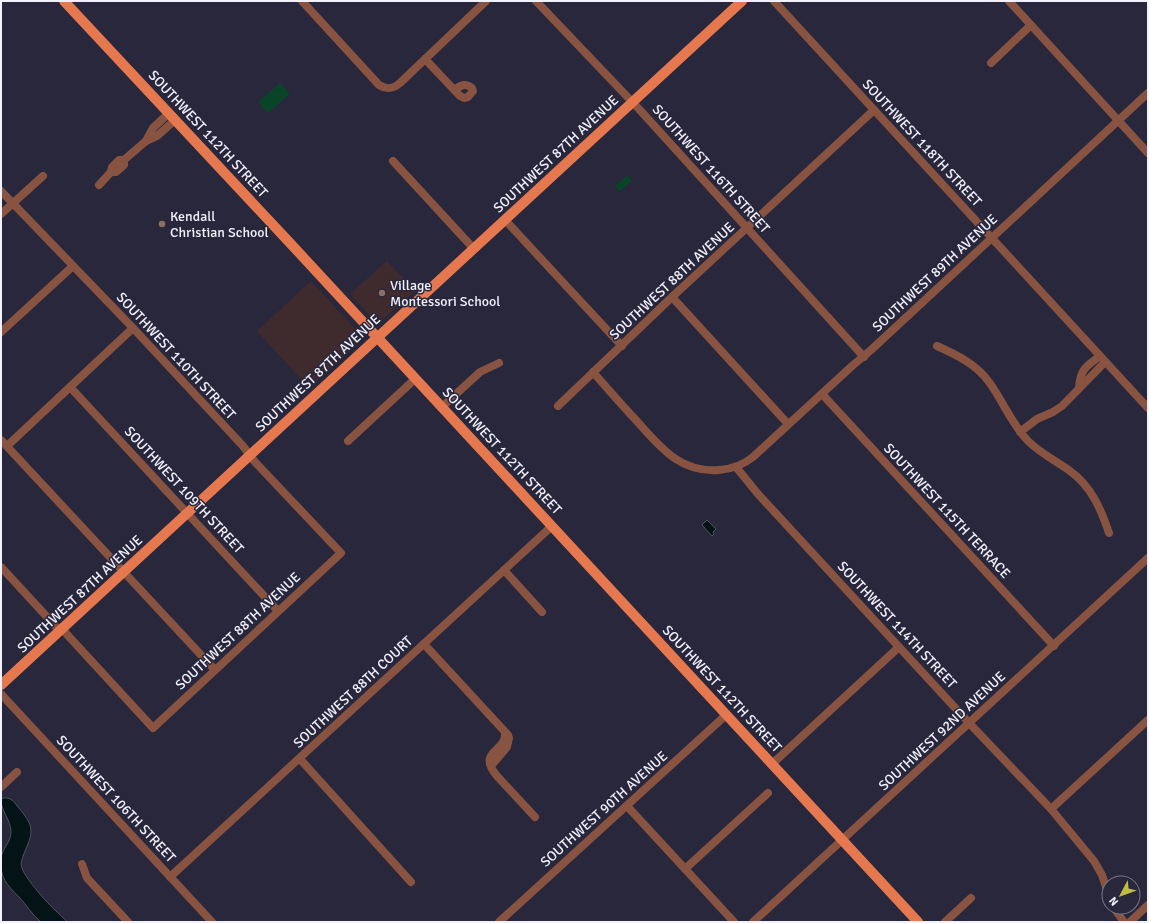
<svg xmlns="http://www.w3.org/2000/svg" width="1149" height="923" viewBox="0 0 1149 923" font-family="Signika,sans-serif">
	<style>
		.education { fill: #3f2b2d }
		.green { fill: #0a4428 }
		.water { fill: #041316; stroke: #4b565c }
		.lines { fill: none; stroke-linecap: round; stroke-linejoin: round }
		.minor { stroke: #885340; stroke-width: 8 }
		.major { stroke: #e6784f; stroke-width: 10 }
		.education-dot { fill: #8d6e63; stroke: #28273b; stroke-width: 1.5 }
		.labels { text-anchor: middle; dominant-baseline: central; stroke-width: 3; stroke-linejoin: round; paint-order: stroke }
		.street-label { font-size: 14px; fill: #f2f1ff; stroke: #28273b }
		.poi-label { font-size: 14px; fill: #f2f1ff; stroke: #28273b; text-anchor: start }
	</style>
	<rect width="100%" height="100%" fill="#28273b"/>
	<!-- education -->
	<g class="education">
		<path d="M387,261L415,291L381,321L375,322L350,294Z"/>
		<path d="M311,281L361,335L360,341L309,388L257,331Z"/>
	</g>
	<!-- green -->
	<g class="green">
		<path d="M280,83L290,94L268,113L258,102Z"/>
		<path d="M627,175L632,181L620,191L615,186Z"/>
	</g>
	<!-- water -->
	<g class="water">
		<path d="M707,520L716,529L713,532L714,534L712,536L702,525Z"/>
		<path d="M3,798C10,797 14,801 18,807C36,828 33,832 23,856C22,860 20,864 22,868C25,878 48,904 56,911C60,915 64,918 67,922H41C32,915 27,905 19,897C6,884 0,878 1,858C2,849 11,842 11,832C11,820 1,811 1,800Z"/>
	</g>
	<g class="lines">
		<!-- minor -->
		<g class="minor">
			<path d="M302,1L379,85C387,90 393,89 400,83L486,1"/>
			<path d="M536,1L639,109L864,357"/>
			<path d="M774,1L1148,408"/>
			<path d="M1009,1L1148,153"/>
			<path d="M425,59L460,96L464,98L468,97L473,91L472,88C465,83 461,85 454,90"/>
			<path d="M991,63L1031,25"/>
			<path d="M146,141L157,136L175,120"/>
			<path d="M393,161L474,249"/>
			<path d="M111,172H116L124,165V160L146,141L153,128L169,113"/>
			<path d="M99,185L111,172L112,167L119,160H124"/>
			<path d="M1,191L133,328L243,446L255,462L341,553L153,728L62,629"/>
			<path d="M1,214L43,176"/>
			<path d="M505,220L622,346"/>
			<path d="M672,297L788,424"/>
			<path d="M1,332L73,266"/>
			<path d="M937,346C957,355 976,364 989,382C1003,401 1011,423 1028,441C1040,453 1056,461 1070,471C1091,486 1101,509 1109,533"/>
			<path d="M593,372C607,388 620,403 634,418C659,445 678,473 719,470C732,469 743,465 753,457L852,366L871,350L1148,93"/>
			<path d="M70,387L278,611"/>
			<path d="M1079,388C1080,370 1086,366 1100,356"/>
			<path d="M822,394L1054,646"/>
			<path d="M558,406L672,297L874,110"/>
			<path d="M442,407L480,372L499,363"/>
			<path d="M1020,432L1037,419L1053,412L1062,406L1105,362"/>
			<path d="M1,440L215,670"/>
			<path d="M348,441L415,379"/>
			<path d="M7,446L133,328"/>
			<path d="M736,467L758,494L970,724L1051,809L1094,861L1102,875L1109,896"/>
			<path d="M1,567L60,631"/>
			<path d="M504,570L542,612"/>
			<path d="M424,644L508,735L509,738L507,747L491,766"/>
			<path d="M1,694L212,922"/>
			<path d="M505,734C506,752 476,751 497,776L535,817"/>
			<path d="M300,759L411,882"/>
			<path d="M772,764L899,647"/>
			<path d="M1,787L17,772"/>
			<path d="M627,806L734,922"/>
			<path d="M1051,809L1148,720"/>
			<path d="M82,864L87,878L128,922"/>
			<path d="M685,869L768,793"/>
			<path d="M170,877L552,526"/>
			<path d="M1113,907L1124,922"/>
			<path d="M499,922L726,715"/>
			<path d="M753,922L1148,558"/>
			<path d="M945,922L971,898"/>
			<path d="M1130,922L1148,905"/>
		</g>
		<!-- major -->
		<g class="major">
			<path d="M64,1L290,243L918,922"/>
			<path d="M1,685L742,1"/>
		</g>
	</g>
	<!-- markers -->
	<g class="education-dot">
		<circle cx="162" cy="224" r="4"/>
		<circle cx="382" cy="293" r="4"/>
	</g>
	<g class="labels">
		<!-- street labels -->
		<g class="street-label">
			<text transform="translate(208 134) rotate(47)">SOUTHWEST 112TH STREET</text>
			<text transform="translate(922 143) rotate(47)">SOUTHWEST 118TH STREET</text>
			<text transform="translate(556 154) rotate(-43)">SOUTHWEST 87TH AVENUE</text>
			<text transform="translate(711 169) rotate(48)">SOUTHWEST 116TH STREET</text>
			<text transform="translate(935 273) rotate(-43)">SOUTHWEST 89TH AVENUE</text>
			<text transform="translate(672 281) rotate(-43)">SOUTHWEST 88TH AVENUE</text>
			<text transform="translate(176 356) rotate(47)">SOUTHWEST 110TH STREET</text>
			<text transform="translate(318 373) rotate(-43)">SOUTHWEST 87TH AVENUE</text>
			<text transform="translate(502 451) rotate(47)">SOUTHWEST 112TH STREET</text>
			<text transform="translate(184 490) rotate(47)">SOUTHWEST 109TH STREET</text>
			<text transform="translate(947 511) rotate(47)">SOUTHWEST 115TH TERRACE</text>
			<text transform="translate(80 594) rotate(-43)">SOUTHWEST 87TH AVENUE</text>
			<text transform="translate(897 625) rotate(47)">SOUTHWEST 114TH STREET</text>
			<text transform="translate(238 631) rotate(-43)">SOUTHWEST 88TH AVENUE</text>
			<text transform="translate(722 689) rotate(47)">SOUTHWEST 112TH STREET</text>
			<text transform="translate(353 692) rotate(-43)">SOUTHWEST 88TH COURT</text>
			<text transform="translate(942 731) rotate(-43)">SOUTHWEST 92ND AVENUE</text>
			<text transform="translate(116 799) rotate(47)">SOUTHWEST 106TH STREET</text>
			<text transform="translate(604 809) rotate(-42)">SOUTHWEST 90TH AVENUE</text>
		</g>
		<!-- poi labels -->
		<g class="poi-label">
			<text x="170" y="216">Kendall<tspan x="170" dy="16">Christian School</tspan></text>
			<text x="390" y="285">Village<tspan x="390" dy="16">Montessori School</tspan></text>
		</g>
	</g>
	<!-- border -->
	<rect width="1149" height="923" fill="none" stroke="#f2f1ff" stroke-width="4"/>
	<!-- north arrow -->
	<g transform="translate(1121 895) rotate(229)"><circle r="19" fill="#28273b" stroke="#797889"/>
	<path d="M0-3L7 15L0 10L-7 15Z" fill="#c0be40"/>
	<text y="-6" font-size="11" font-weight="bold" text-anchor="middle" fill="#f2f1ff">N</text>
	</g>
</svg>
